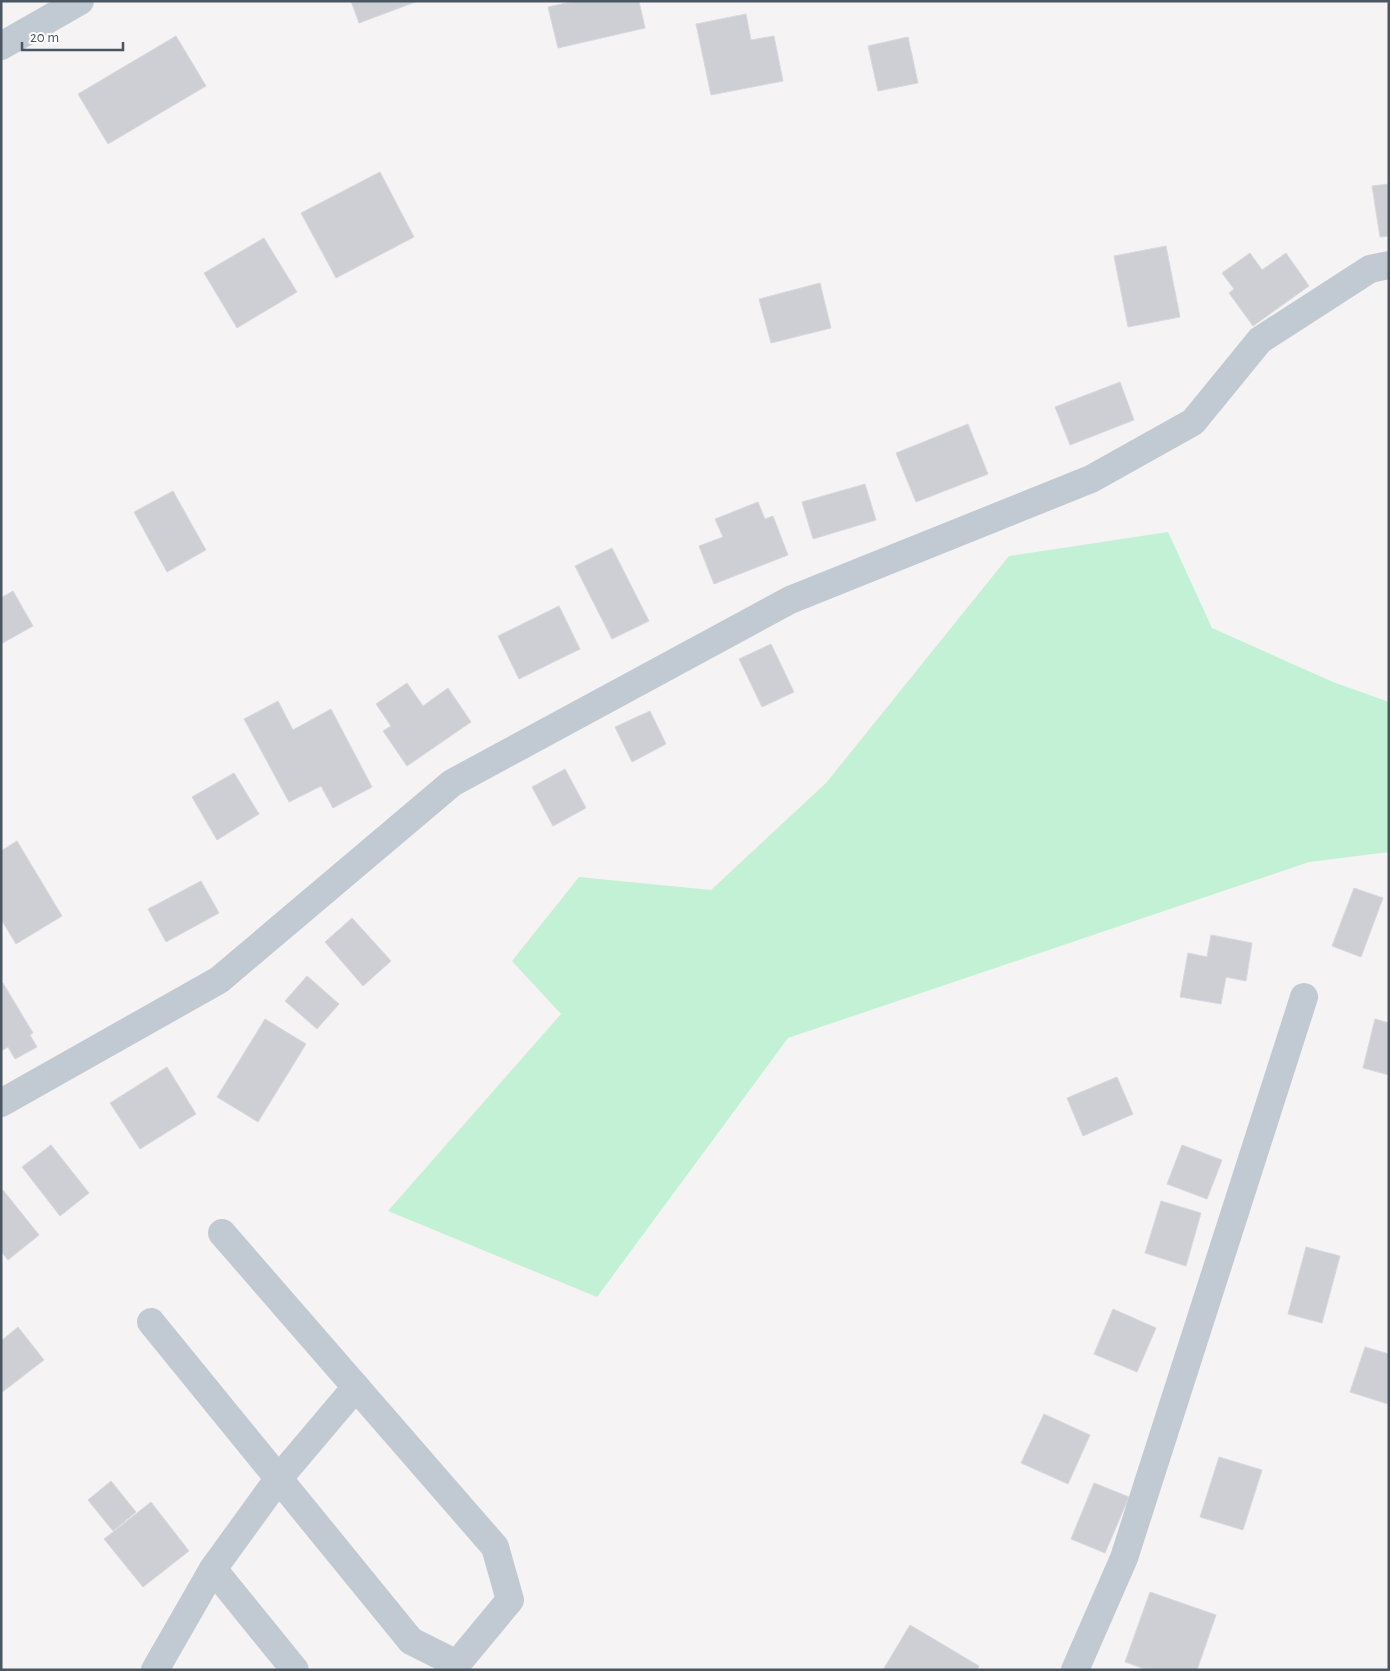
<svg xmlns="http://www.w3.org/2000/svg" width="1390" height="1671" viewBox="0 0 1390 1671" font-family="'Alegreya Sans',sans-serif">
	<style>
		.green { fill: #c3f1d5 }
		.building { fill: #cdcfd5; stroke: #d7d9de }
		.lines { fill: none; stroke-linecap: round; stroke-linejoin: round }
		.minor { stroke: #c1cad2; stroke-width: 28 }
	</style>
	<rect width="100%" height="100%" fill="#f5f3f3"/>
	<!-- green -->
	<path class="green" d="M1168,532L1212,628L1333,682L1389,702V852L1309,862L788,1038L597,1297L388,1211L561,1014L512,961L579,877L711,890L826,783L1009,556Z"/>
	<!-- building -->
	<g class="building">
		<path d="M351,1H418L359,23Z"/>
		<path d="M575,1H639L645,28L558,48L548,7Z"/>
		<path d="M746,14L751,40L774,36L783,81L711,95L696,24Z"/>
		<path d="M176,36L206,86L108,144L78,94Z"/>
		<path d="M908,37L918,83L878,91L868,46Z"/>
		<path d="M380,172L414,237L336,278L301,213Z"/>
		<path d="M1389,184V236L1380,237L1372,186Z"/>
		<path d="M264,238L297,292L237,328L204,273Z"/>
		<path d="M1166,246L1180,317L1128,327L1114,256Z"/>
		<path d="M1250,253L1262,270L1286,253L1309,286L1253,326L1229,293L1234,289L1222,273Z"/>
		<path d="M820,283L831,328L771,343L759,299Z"/>
		<path d="M1120,382L1134,420L1070,445L1055,407Z"/>
		<path d="M968,424L988,474L916,502L896,453Z"/>
		<path d="M865,484L876,520L813,539L802,502Z"/>
		<path d="M173,491L206,550L167,572L134,512Z"/>
		<path d="M758,502L765,519L773,516L788,555L714,584L699,546L723,537L715,519Z"/>
		<path d="M612,548L649,621L612,639L575,566Z"/>
		<path d="M13,591L33,626L1,644V598Z"/>
		<path d="M559,606L580,649L519,679L498,636Z"/>
		<path d="M771,644L794,692L762,707L739,659Z"/>
		<path d="M407,683L423,706L448,688L471,722L407,766L383,731L391,726L376,704Z"/>
		<path d="M278,701L293,730L331,709L372,787L333,808L321,786L289,802L244,719Z"/>
		<path d="M650,711L666,744L632,762L615,727Z"/>
		<path d="M565,769L586,808L553,826L532,787Z"/>
		<path d="M234,773L259,814L217,840L192,797Z"/>
		<path d="M17,841L62,916L16,944L1,919V851Z"/>
		<path d="M201,881L219,913L166,942L148,909Z"/>
		<path d="M1354,888L1383,898L1361,957L1332,946Z"/>
		<path d="M352,918L391,961L363,986L325,942Z"/>
		<path d="M1211,935L1252,943L1246,981L1226,977L1221,1004L1180,997L1188,953L1207,957Z"/>
		<path d="M307,976L339,1004L317,1029L285,1001Z"/>
		<path d="M3,983L33,1033L30,1035L37,1047L15,1059L8,1047L1,1051V984Z"/>
		<path d="M265,1019L306,1044L258,1122L217,1097Z"/>
		<path d="M1375,1019L1389,1023V1075L1363,1068Z"/>
		<path d="M167,1067L196,1114L140,1149L110,1103Z"/>
		<path d="M1117,1077L1133,1114L1083,1136L1067,1098Z"/>
		<path d="M51,1145L89,1193L60,1216L22,1167Z"/>
		<path d="M1182,1145L1222,1160L1207,1199L1167,1184Z"/>
		<path d="M3,1190L39,1235L8,1260L1,1251V1191Z"/>
		<path d="M1161,1201L1201,1213L1186,1266L1145,1253Z"/>
		<path d="M1306,1247L1340,1256L1322,1323L1288,1314Z"/>
		<path d="M1113,1309L1156,1328L1137,1372L1094,1354Z"/>
		<path d="M18,1327L44,1360L1,1393V1341Z"/>
		<path d="M1365,1347L1389,1354L1388,1404L1350,1392Z"/>
		<path d="M1044,1414L1090,1435L1068,1484L1021,1463Z"/>
		<path d="M1219,1457L1262,1470L1243,1530L1200,1517Z"/>
		<path d="M111,1481L136,1512L113,1531L88,1500Z"/>
		<path d="M1094,1483L1129,1497L1105,1553L1071,1539Z"/>
		<path d="M151,1502L189,1551L143,1587L104,1539Z"/>
		<path d="M1150,1592L1216,1615L1197,1670H1148L1125,1662Z"/>
		<path d="M910,1625L979,1666L977,1670H883Z"/>
	</g>
	<g class="lines">
		<!-- minor -->
		<g class="minor">
			<path d="M1,46L80,1"/>
			<path d="M1,1103L219,980L452,783L790,600L1091,479L1193,422L1260,340L1370,269L1389,265"/>
			<path d="M151,1322L411,1641L457,1664L510,1600L495,1547L222,1233"/>
			<path d="M213,1569L295,1670"/>
			<path d="M155,1670L213,1569L279,1478L356,1387"/>
			<path d="M1075,1670L1124,1558L1304,997"/>
		</g>
	</g>
	<!-- border -->
	<rect width="1390" height="1671" fill="none" stroke="#4a5661" stroke-width="5"/>
	<!-- scale -->
	<path d="M22 42v8h101v-8" fill="none" stroke="#4a5661" stroke-width="2.5"/>
	<text x="30" y="42" font-size="15" fill="#4a5661" stroke="#ffffff" stroke-width="4" paint-order="stroke">20 m</text>
</svg>
